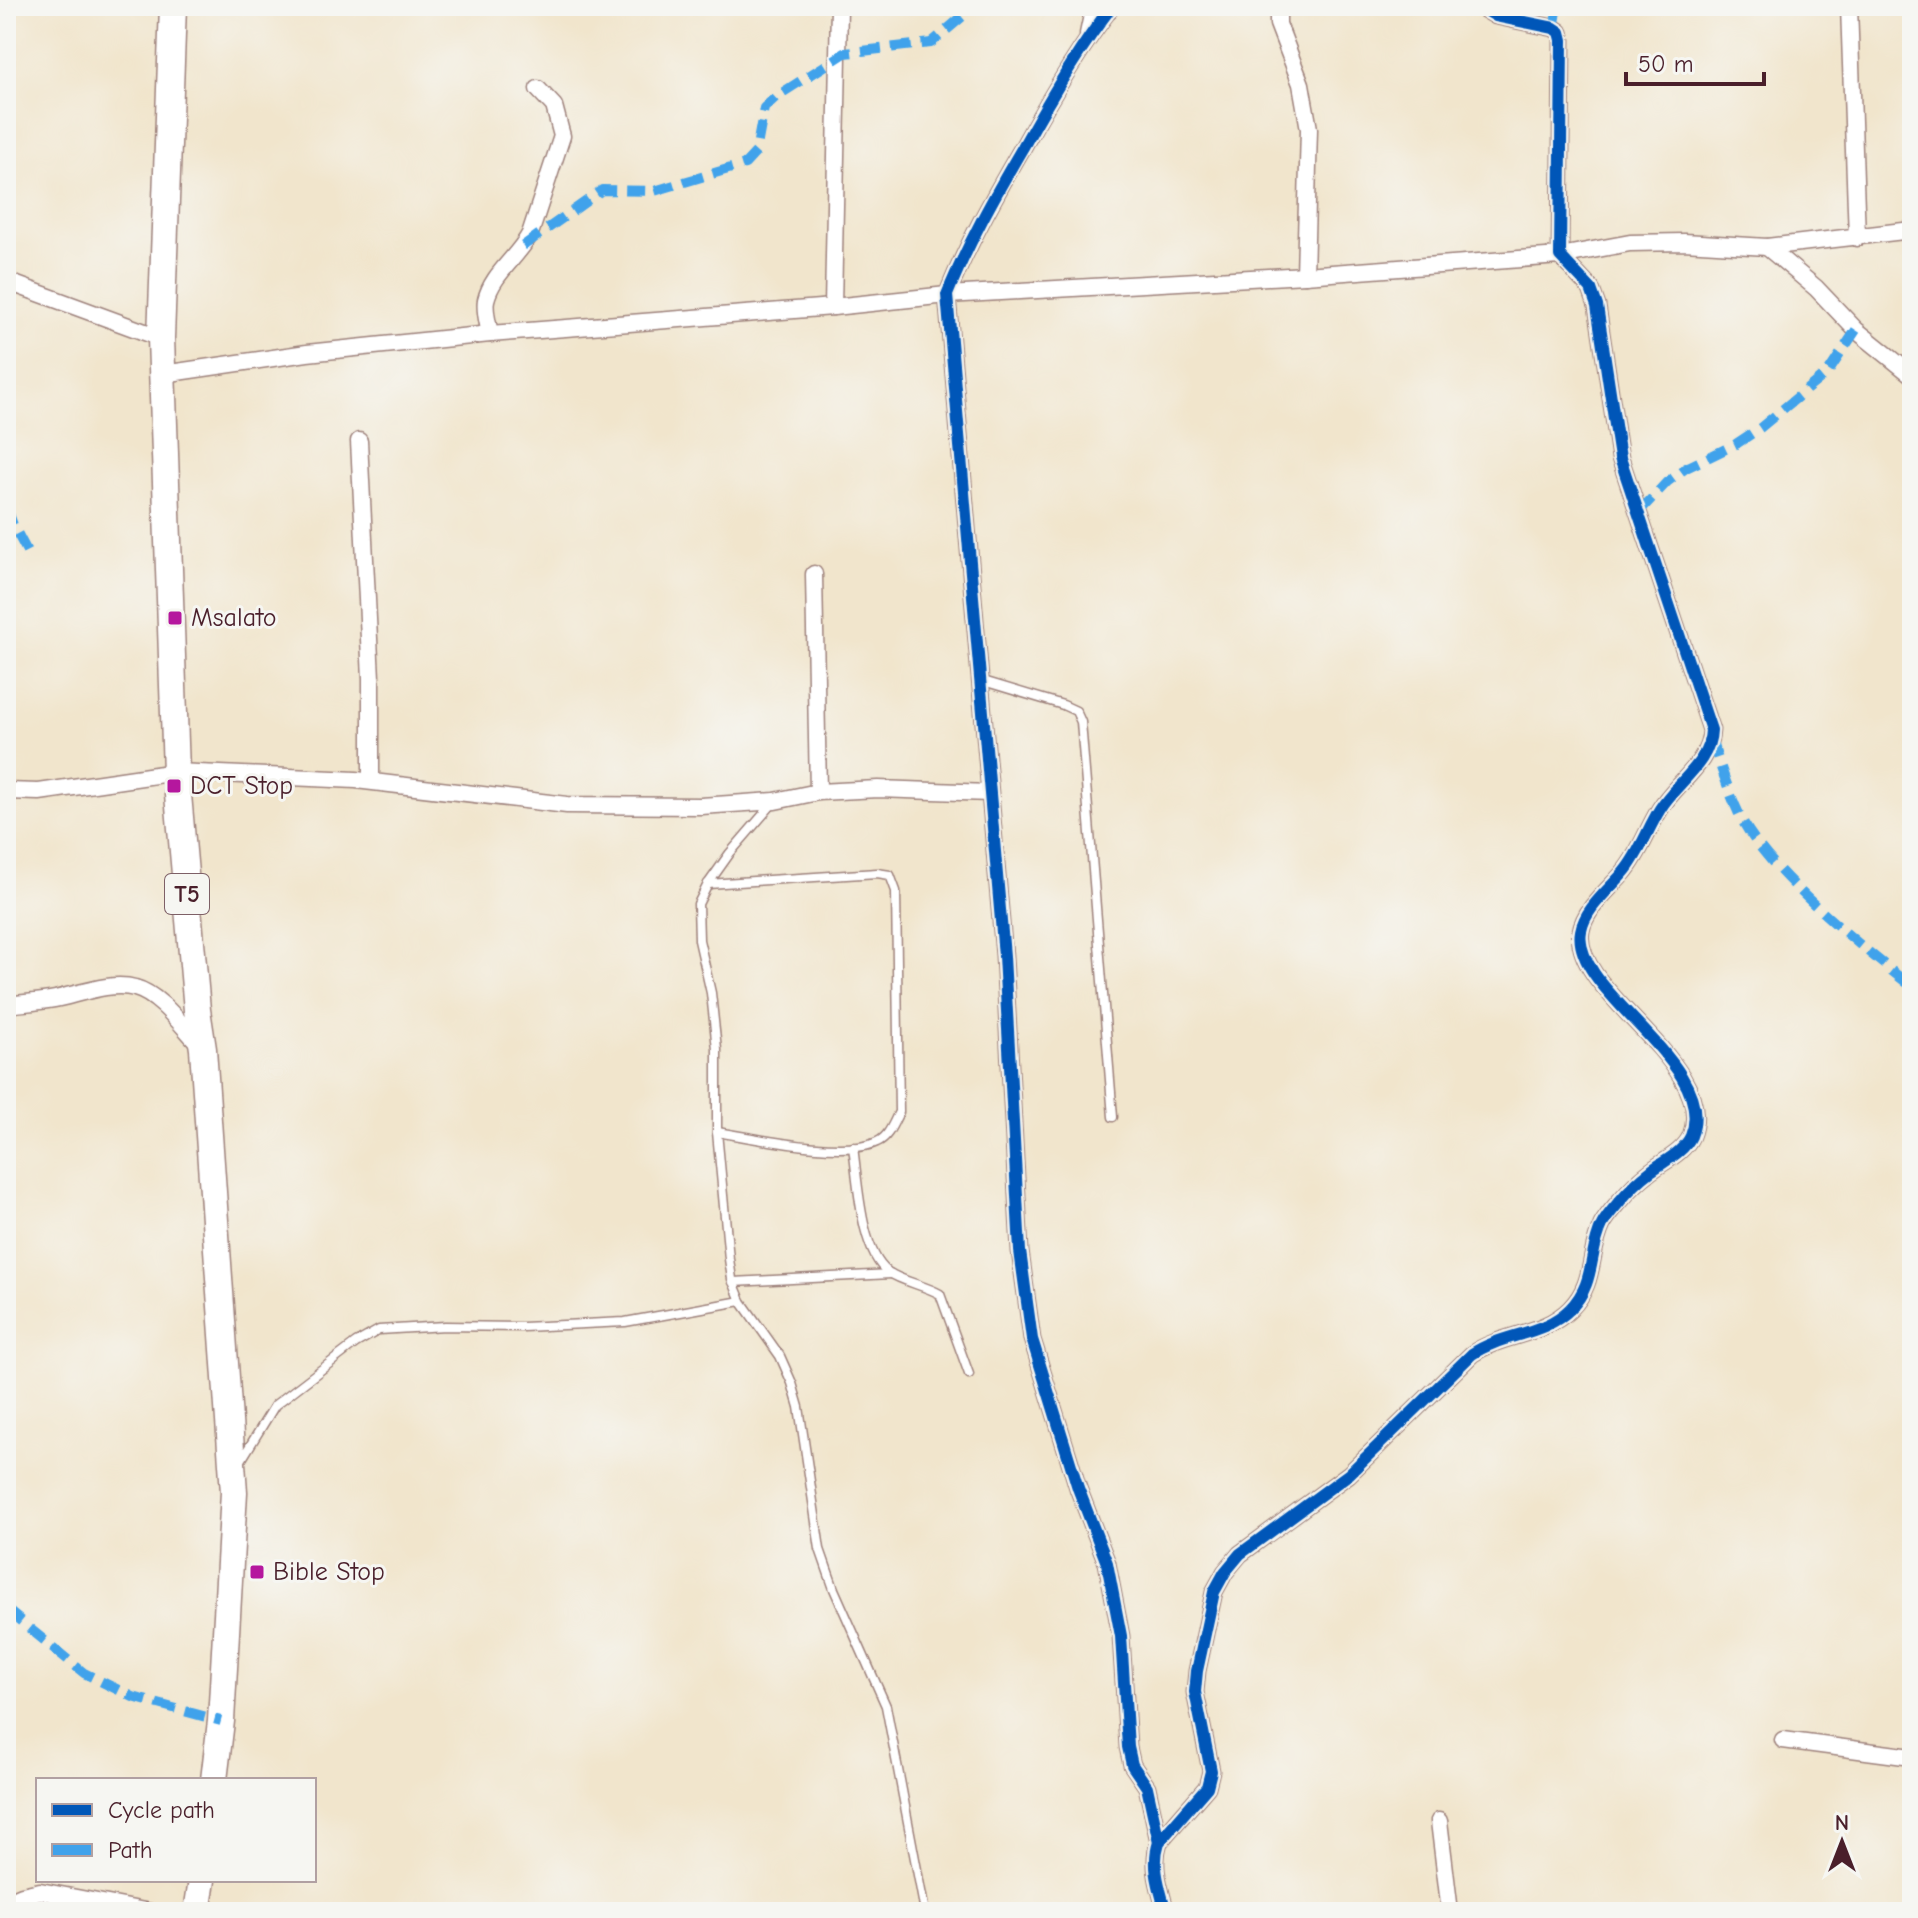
<svg xmlns="http://www.w3.org/2000/svg" width="1918" height="1918" viewBox="0 0 1918 1918" font-family="'Comic Neue',sans-serif">
	<style>
		.lines { fill: none; stroke-linecap: round; stroke-linejoin: round }
		.service-casing { stroke: #9e827c; stroke-width: 11 }
		.minor-casing { stroke: #9e827c; stroke-width: 19 }
		.trunk-casing { stroke: #9e827c; stroke-width: 29 }
		.service { stroke: #fff; stroke-width: 8 }
		.minor { stroke: #fff; stroke-width: 16 }
		.trunk { stroke: #fff; stroke-width: 26 }
		.quiet { stroke: #40a2eb; stroke-width: 10; stroke-dasharray: 20 10; stroke-linecap: butt }
		.cycleway-casing { stroke: #f6f6f2; stroke-width: 17 }
		.cycleway { stroke: #0057b8; stroke-width: 12 }
		.poi-dot { fill: #b5179e; stroke: #f6f6f2; stroke-width: 3 }
		.labels { text-anchor: middle; dominant-baseline: central; stroke-width: 6; stroke-linejoin: round; paint-order: stroke }
		.shield { fill: #f6f6f2; stroke: #7e6067; stroke-width: 2 }
		.shield-label { font-size: 24px; font-weight: bold; fill: #4a1f2b }
		.poi-label { font-size: 26px; fill: #4a1f2b; stroke: #f6f6f2; text-anchor: start }
	</style>
	<rect width="100%" height="100%" fill="#f6f6f2"/>
	<filter id="ink" filterUnits="userSpaceOnUse"><feTurbulence type="fractalNoise" baseFrequency=".0125" numOctaves="2"/><feDisplacementMap in="SourceGraphic" scale="16" xChannelSelector="R" yChannelSelector="G"/><feConvolveMatrix kernelMatrix="1 2 1 2 8 2 1 2 1" color-interpolation-filters="sRGB"/></filter>
	<filter id="wash" filterUnits="userSpaceOnUse"><feTurbulence type="fractalNoise" baseFrequency=".006" numOctaves="4" result="noise"/><feDisplacementMap in="SourceGraphic" scale="32" xChannelSelector="R" yChannelSelector="G"/><feGaussianBlur stdDeviation="1.8" result="paint"/><feColorMatrix in="noise" values="0 0 0 0 0 0 0 0 0 0 0 0 0 0 0 0 0 1.4 0 .05"/><feComposite in="paint" operator="in"/></filter>
	<g filter="url(#wash)">
		<rect width="100%" height="100%" fill="#f1e5cc"/>
	</g>
	<g filter="url(#ink)">
		<g class="lines">
			<!-- service casing -->
			<g class="service-casing">
				<g id="service">
					<path d="M980,680L1063,705L1076,711L1081,722L1113,1117"/>
					<path d="M774,802L730,853L708,884L698,904L699,940L711,993L717,1049V1132L729,1259L732,1279L741,1301L780,1356L792,1383L799,1407L820,1549L834,1589L886,1706L925,1912"/>
					<path d="M708,884L877,873L890,875L896,891L899,1112C893,1123 889,1137 877,1142C844,1158 755,1138 717,1132"/>
					<path d="M853,1147C858,1180 860,1251 888,1272C903,1282 924,1285 940,1294L969,1374"/>
					<path d="M733,1282L891,1274"/>
					<path d="M240,1462L275,1405L356,1343L379,1330L445,1326L523,1327L625,1322L741,1301"/>
				</g>
			</g>
			<!-- minor casing -->
			<g class="minor-casing">
				<g id="minor">
					<path d="M1112,6C1078,50 1050,98 1023,147C995,195 968,243 947,295L1004,956L1020,1251L1032,1339L1078,1488L1107,1563L1121,1636L1128,1747L1132,1765L1147,1787L1159,1842"/>
					<path d="M1278,6V24L1301,84L1309,129L1305,275"/>
					<path d="M1849,6L1857,238"/>
					<path d="M1088,34L1094,6"/>
					<path d="M1767,247L1816,288L1856,330L1912,375"/>
					<path d="M6,281L161,338"/>
					<path d="M833,307L839,6"/>
					<path d="M490,334C488,323 484,311 486,300C492,274 518,257 530,234L562,136L554,106L538,89"/>
					<path d="M163,374L307,353L490,334L833,307L947,295L1305,275L1560,256L1630,243L1684,242L1767,247L1912,230"/>
					<path d="M359,441L371,678V781"/>
					<path d="M814,574L818,792"/>
					<path d="M6,791L39,792L176,772L356,780L567,805L701,806L775,801L818,792L878,789L989,793"/>
					<path d="M6,1005C22,1003 39,1002 55,999C79,994 111,981 135,988C159,994 183,1027 200,1045"/>
					<path d="M1783,1740L1912,1757"/>
					<path d="M1439,1821L1450,1912"/>
					<path d="M6,1902L22,1895L40,1891L150,1912"/>
					<path d="M1166,1912C1160,1889 1151,1866 1159,1842L1207,1787L1211,1771L1195,1692L1197,1671L1214,1592L1225,1572L1240,1554L1349,1474L1472,1354C1503,1333 1543,1336 1570,1309C1596,1283 1588,1254 1602,1225C1606,1217 1614,1208 1620,1201C1629,1190 1639,1180 1651,1171C1664,1161 1684,1152 1691,1136C1720,1063 1570,992 1581,931C1585,908 1610,889 1624,872C1640,853 1647,830 1660,809C1676,782 1710,764 1711,730L1620,458L1597,306L1591,289L1560,256L1562,40L1560,32L1554,28L1496,16L1479,6"/>
				</g>
			</g>
			<!-- trunk casing -->
			<g class="trunk-casing">
				<g id="trunk">
					<path d="M173,6L161,338L176,772L197,1010L203,1049L234,1492L221,1721L214,1780"/>
					<path d="M197,1912L202,1880"/>
				</g>
			</g>
			<!-- service -->
			<use href="#service" class="service"/>
			<!-- minor -->
			<use href="#minor" class="minor"/>
			<!-- trunk -->
			<use href="#trunk" class="trunk"/>
			<!-- quiet -->
			<g class="quiet">
				<path d="M1554,28L1558,6"/>
				<path d="M523,246L602,190L654,191L745,164L756,152L764,108L777,96L845,53L931,43L975,6"/>
				<path d="M6,506L13,525L30,557"/>
				<path d="M1638,513L1667,482L1686,468L1736,444L1760,428L1829,371L1856,330"/>
				<path d="M1711,739C1720,764 1728,790 1739,814C1766,871 1862,947 1912,987"/>
				<path d="M6,1609L84,1673L133,1697L221,1721"/>
			</g>
			<!-- cycleway casing -->
			<g class="cycleway-casing">
				<g id="cycleway">
					<path d="M1112,6C1078,50 1050,98 1023,147C995,195 968,243 947,295L1004,956L1020,1251L1032,1339L1078,1488L1107,1563L1121,1636L1128,1747L1132,1765L1147,1787L1159,1842"/>
					<path d="M1166,1912C1160,1889 1151,1866 1159,1842L1207,1787L1211,1771L1195,1692L1197,1671L1214,1592L1225,1572L1240,1554L1349,1474L1472,1354C1503,1333 1543,1336 1570,1309C1596,1283 1588,1254 1602,1225C1606,1217 1614,1208 1620,1201C1629,1190 1639,1180 1651,1171C1664,1161 1684,1152 1691,1136C1720,1063 1570,992 1581,931C1585,908 1610,889 1624,872C1640,853 1647,830 1660,809C1676,782 1710,764 1711,730L1620,458L1597,306L1591,289L1560,256L1562,40L1560,32L1554,28L1496,16L1479,6"/>
				</g>
			</g>
			<!-- cycleway -->
			<use href="#cycleway" class="cycleway"/>
		</g>
	</g>
	<!-- markers -->
	<g class="poi-dot">
		<rect x="167" y="610" width="16" height="16" rx="4"/>
		<rect x="166" y="778" width="16" height="16" rx="4"/>
		<rect x="249" y="1564" width="16" height="16" rx="4"/>
	</g>
	<g class="labels">
		<!-- shield labels -->
		<rect class="shield" x="165" y="874" width="44" height="40" rx="6"/>
		<g class="shield-label">
			<text x="187" y="894">T5</text>
		</g>
		<!-- poi labels -->
		<g class="poi-label">
			<text x="191" y="618">Msalato</text>
			<text x="190" y="786">DCT Stop</text>
			<text x="273" y="1572">Bible Stop</text>
		</g>
	</g>
	<!-- margin -->
	<rect width="1918" height="1918" fill="none" stroke="#f6f6f2" stroke-width="32"/>
	<!-- legend -->
	<rect x="36" y="1778" width="280" height="104" fill="#f6f6f2" stroke="#b1a0a2" stroke-width="2"/>
	<rect x="52" y="1804" width="40" height="12" fill="#0057b8" stroke="#b1a0a2" stroke-width="2"/>
	<text x="108" y="1818" font-size="24" fill="#4a1f2b">Cycle path</text>
	<rect x="52" y="1844" width="40" height="12" fill="#40a2eb" stroke="#b1a0a2" stroke-width="2"/>
	<text x="108" y="1858" font-size="24" fill="#4a1f2b">Path</text>
	<!-- north arrow -->
	<g transform="translate(1842 1842)" stroke="#f6f6f2" stroke-width="6" paint-order="stroke">
	<path d="M0-6L14 30L0 20L-14 30Z" fill="#4a1f2b"/>
	<text y="-12" font-size="22" font-weight="bold" text-anchor="middle" fill="#4a1f2b">N</text>
	</g>
	<!-- scale -->
	<path d="M1626 72v12h138v-12" fill="none" stroke="#4a1f2b" stroke-width="4"/>
	<text x="1638" y="72" font-size="24" fill="#4a1f2b" stroke="#f6f6f2" stroke-width="6" paint-order="stroke">50 m</text>
</svg>
